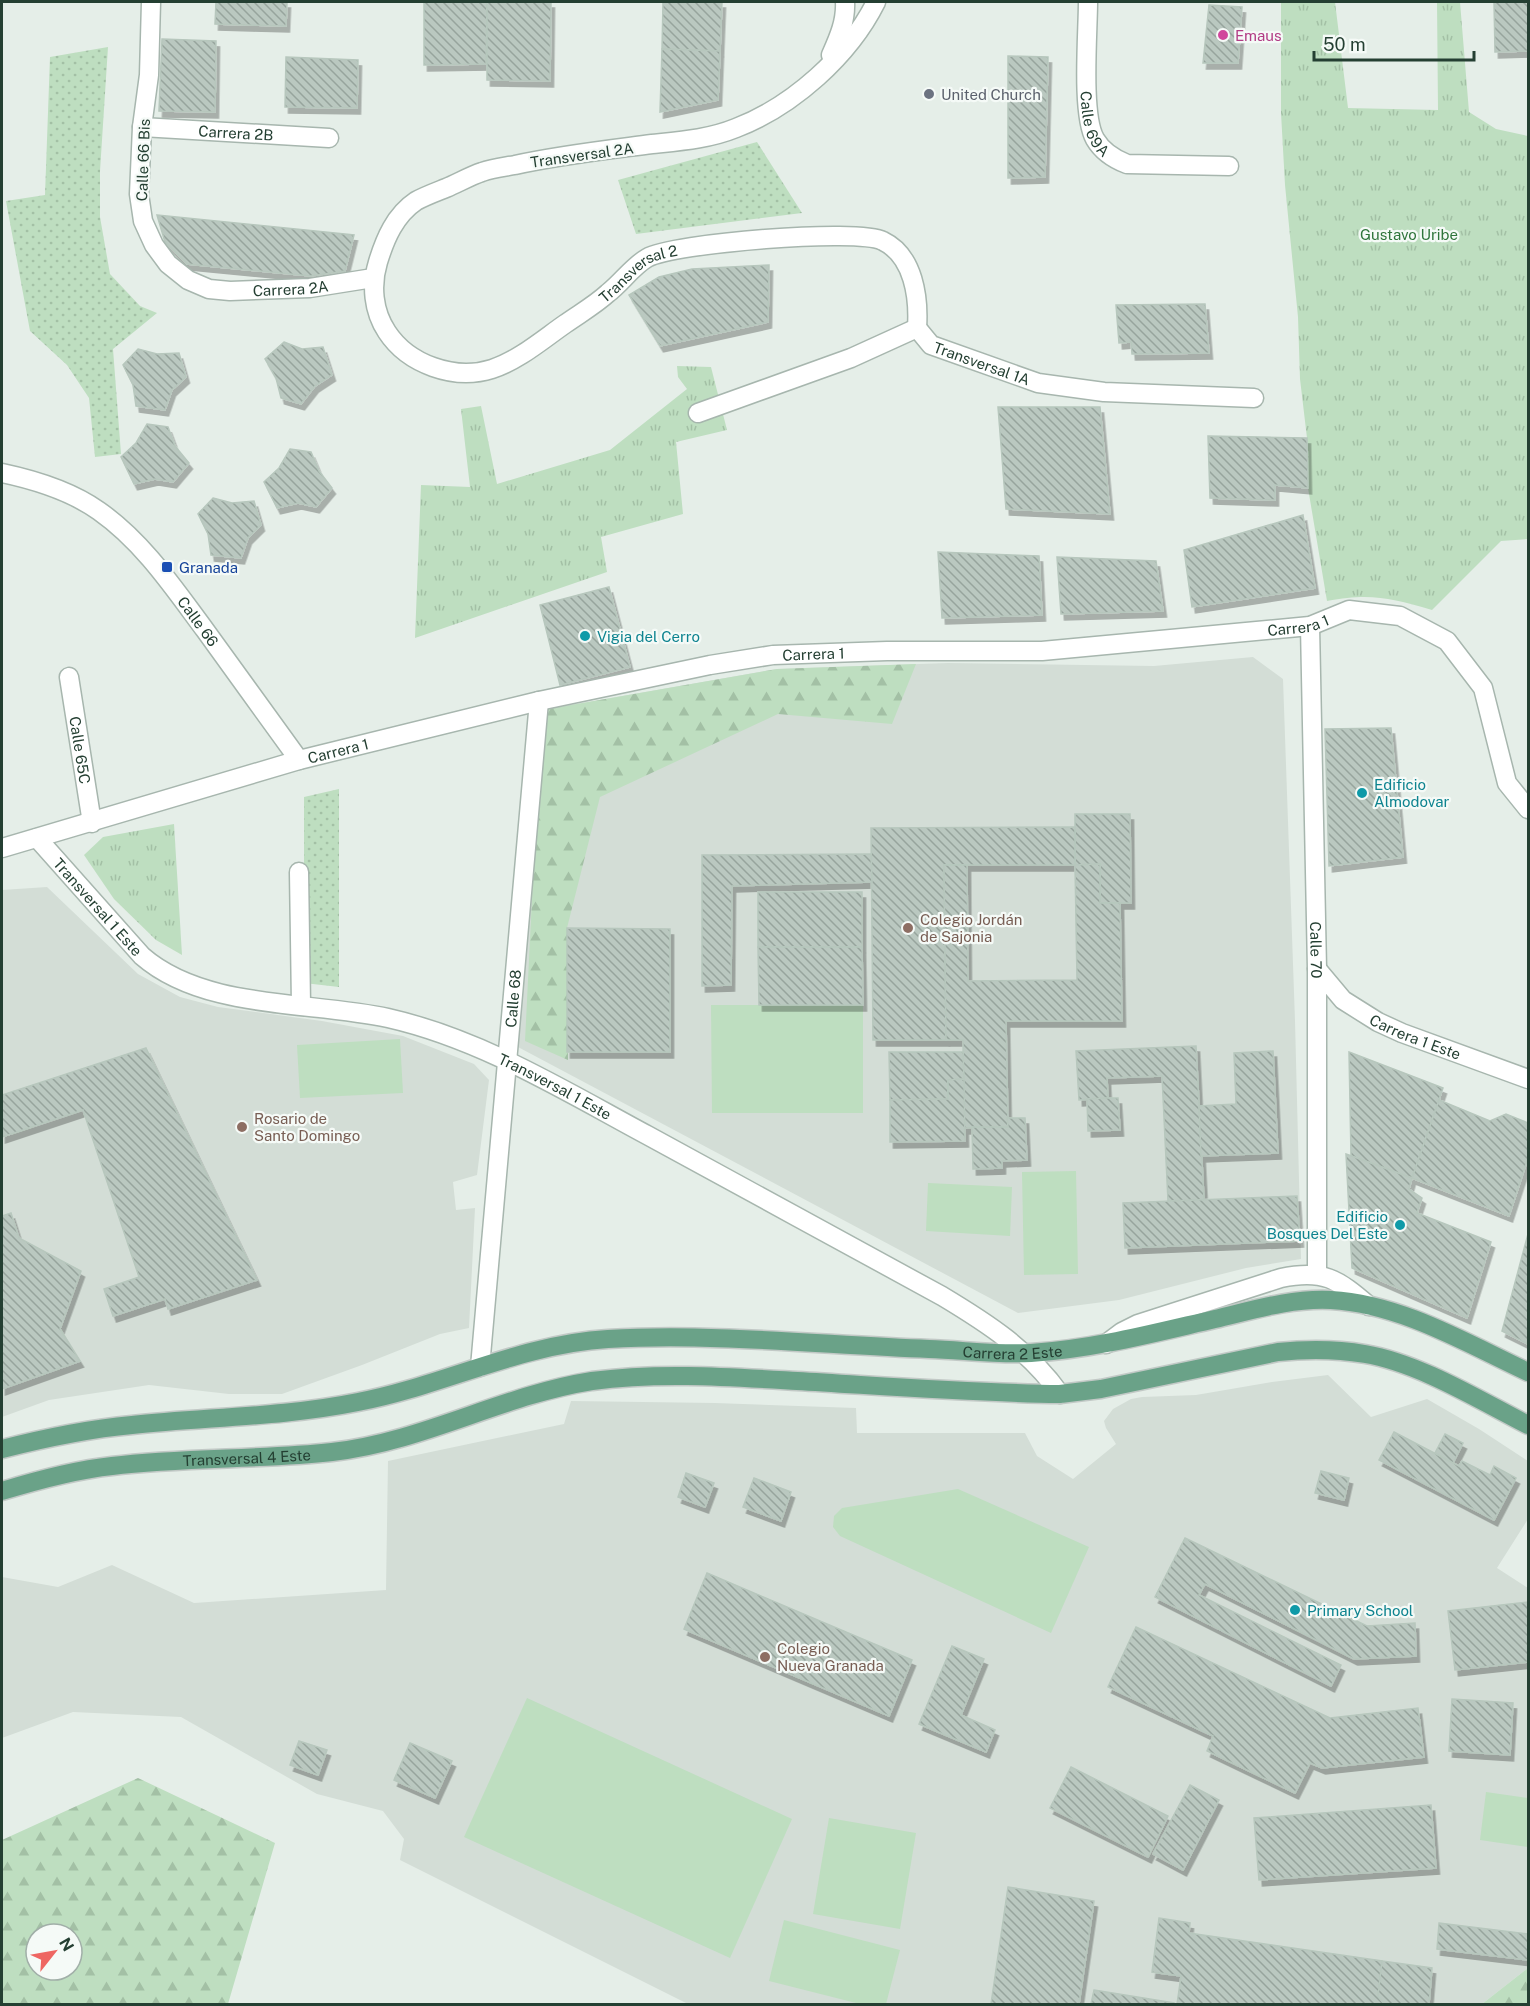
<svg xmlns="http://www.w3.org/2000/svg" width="1530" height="2006" viewBox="0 0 1530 2006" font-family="'Public Sans',sans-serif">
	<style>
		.built { fill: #d3ddd6 }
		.grass { fill: url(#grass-dots) }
		.forest { fill: url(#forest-firs); fill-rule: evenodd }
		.park { fill: url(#park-tufts) }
		.pitch { fill: #bedec0 }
		.building { fill: url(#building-back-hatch); stroke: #b7c7bd; stroke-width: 1.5; filter: url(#shadow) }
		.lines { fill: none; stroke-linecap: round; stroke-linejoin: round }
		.minor-casing { stroke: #a7b6ae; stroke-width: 21 }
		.primary-casing { stroke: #c2c9c6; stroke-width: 21 }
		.minor { stroke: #fff; stroke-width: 18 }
		.primary { stroke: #6aa288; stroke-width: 18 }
		.hotel-dot { fill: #d1479c; stroke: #f5faf7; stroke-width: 2 }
		.worship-dot { fill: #6b7280; stroke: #f5faf7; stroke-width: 2 }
		.transit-dot { fill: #1a4fb4; stroke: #f5faf7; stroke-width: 2 }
		.culture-dot { fill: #0f9aa8; stroke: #f5faf7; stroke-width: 2 }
		.education-dot { fill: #8d6e63; stroke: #f5faf7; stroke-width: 2 }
		.labels { text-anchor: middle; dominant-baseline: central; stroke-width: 4.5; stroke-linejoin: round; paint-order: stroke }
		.hotel-label { font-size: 15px; fill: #b23c85; stroke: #f5faf7; text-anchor: start }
		.worship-label { font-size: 15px; fill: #5b616d; stroke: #f5faf7; text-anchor: start }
		.street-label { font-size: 15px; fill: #243f32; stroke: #f5faf7 }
		.park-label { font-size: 15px; fill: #2f753b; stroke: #f5faf7 }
		.transit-label { font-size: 15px; fill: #164399; stroke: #f5faf7; text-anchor: start }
		.culture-label { font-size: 15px; fill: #0d838f; stroke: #f5faf7; text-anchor: start }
		.education-label { font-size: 15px; fill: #785e54; stroke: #f5faf7; text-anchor: start }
	</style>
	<defs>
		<pattern id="grass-dots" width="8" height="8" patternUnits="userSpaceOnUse" patternTransform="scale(1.5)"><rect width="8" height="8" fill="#bedec0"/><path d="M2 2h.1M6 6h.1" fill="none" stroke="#a3c0a5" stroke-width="1.8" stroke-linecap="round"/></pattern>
		<pattern id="forest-firs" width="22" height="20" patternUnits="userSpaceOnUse" patternTransform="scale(1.5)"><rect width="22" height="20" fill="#bedec0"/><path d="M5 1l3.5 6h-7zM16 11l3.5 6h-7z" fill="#a3c0a5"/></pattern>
		<pattern id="park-tufts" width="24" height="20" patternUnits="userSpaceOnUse" patternTransform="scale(1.5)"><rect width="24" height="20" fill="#bedec0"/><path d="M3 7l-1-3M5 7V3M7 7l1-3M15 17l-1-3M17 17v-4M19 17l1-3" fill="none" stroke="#a3c0a5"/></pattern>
		<pattern id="building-back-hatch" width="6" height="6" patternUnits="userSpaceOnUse" patternTransform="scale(1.5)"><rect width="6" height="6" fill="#bac8c0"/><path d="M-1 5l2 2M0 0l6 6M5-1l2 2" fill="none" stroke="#97a49d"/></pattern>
		<filter id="shadow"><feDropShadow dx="3.5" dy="6" stdDeviation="0" flood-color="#0004"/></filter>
	</defs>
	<rect width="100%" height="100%" fill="#e5eee8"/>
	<!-- built -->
	<g class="built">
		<path d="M1253,657L1283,679L1295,1021L1301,1259L1246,1268L1119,1300L1018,1313L518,1047L529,836L548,709L777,669L948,663L1154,666Z"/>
		<path d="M47,887L138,974L180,997L218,1007L322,1021L403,1036L474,1064L489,1080L477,1175L453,1182L456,1210L475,1208L469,1328L440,1334L362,1365L282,1394H229L149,1385L49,1400L2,1417V890Z"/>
		<path d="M1328,1375L1371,1417L1427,1399L1479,1429L1528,1461V1519L1497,1568L1528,1588V1968L1482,2004H688L400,1860L404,1839L383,1811L317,1794L181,1717L73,1712L2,1738V1577L58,1587L112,1565L194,1603L386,1590L388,1461L564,1424L571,1401L715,1403L856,1408L857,1433H1025L1037,1456L1073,1479L1116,1444L1106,1428L1104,1421L1113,1409L1131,1399L1142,1397L1196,1395L1272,1382Z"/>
	</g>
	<!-- grass -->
	<g class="grass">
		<path d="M108,47L100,171V217L110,274L140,306L157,313L113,349L121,454L95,457L89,398L67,365L30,331L6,201L45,195L50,57Z"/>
		<path d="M757,142L802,213L636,234L618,180Z"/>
		<path d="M339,789V987L304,983V797Z"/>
	</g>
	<!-- forest -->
	<g class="forest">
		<path d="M916,664L892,724L778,714L600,797L567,928L568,1060L525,1041L535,837L548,709L777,669Z"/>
		<path d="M138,1778L275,1843L228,2004H2V1840ZM36,1934H72V1970H36Z"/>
		<path d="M1528,1968V2004H1482Z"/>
	</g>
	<!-- park -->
	<g class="park">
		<path d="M1281,2H1335L1348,108L1438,110L1437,2H1460L1469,112L1496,129L1528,136V539L1501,541L1432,610C1390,598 1371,593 1327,601L1308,488L1307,438L1300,379L1298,317L1285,185L1281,113Z"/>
		<path d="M677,366L711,367L727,430L676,442L683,514L601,537L607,572L415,638L421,485L470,487L461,409L481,406L497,484L610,450L687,389L678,377Z"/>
		<path d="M174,824L182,955L156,940L114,899L84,855L103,837Z"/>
	</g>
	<!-- pitch -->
	<g class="pitch">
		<path d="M711,1005H863V1113H712Z"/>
		<path d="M400,1039L403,1093L300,1098L297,1045Z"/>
		<path d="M1076,1171L1078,1274L1024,1275L1022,1172Z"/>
		<path d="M928,1183L1012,1187L1010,1236L926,1231Z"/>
		<path d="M958,1489L1089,1547L1051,1633L840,1536L833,1527L834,1516L842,1508Z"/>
		<path d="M527,1698L792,1819L730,1958L464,1837Z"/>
		<path d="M1486,1792L1528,1798V1847L1480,1840Z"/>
		<path d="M829,1818L916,1833L900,1929L813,1914Z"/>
		<path d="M784,1920L900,1950L886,2004H860L769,1981Z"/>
	</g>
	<!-- building -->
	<g class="building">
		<path d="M216,2H287L286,26L215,24Z"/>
		<path d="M424,2H487L486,64L424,65Z"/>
		<path d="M487,2H551L550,81L487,80Z"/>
		<path d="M663,2H722L720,51L662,49Z"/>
		<path d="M1494,2H1528V51L1495,52Z"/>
		<path d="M1209,5L1242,7L1238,63H1203Z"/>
		<path d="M162,39L216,41L215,112L159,111Z"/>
		<path d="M662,49L720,51L718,100L660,112Z"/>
		<path d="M1008,56L1048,57L1045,177L1008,178Z"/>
		<path d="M286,57L358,60L357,108L285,107Z"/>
		<path d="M157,215L354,235L345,271L311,276L187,264L165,242Z"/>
		<path d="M769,265L768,322L660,346L629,295L659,277L692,269Z"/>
		<path d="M1205,304L1209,353L1132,354L1131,342L1119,343L1116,305Z"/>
		<path d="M284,342L302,349L323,347L332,375L315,386L301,404L281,398L276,378L265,359Z"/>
		<path d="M138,349L157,354L179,353L186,377L172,390L165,410L136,406L133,385L123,365Z"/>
		<path d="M998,407H1100L1110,514L1006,509Z"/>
		<path d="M147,424L168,427L175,446L189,463L173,482L155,479L134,484L121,457L136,443Z"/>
		<path d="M1208,436L1307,438L1308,488L1275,485V500L1210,498Z"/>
		<path d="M290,449L311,452L319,471L332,488L316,507L298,503L277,508L264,482L279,468Z"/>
		<path d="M213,498L232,503L254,501L261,525L248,538L241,558L211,555L208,534L198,514Z"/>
		<path d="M1303,515L1315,588L1192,607L1184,550Z"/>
		<path d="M938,552L1039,556L1042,615L942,618Z"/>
		<path d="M1057,557L1156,561L1163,611L1061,614Z"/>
		<path d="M609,587L630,667L560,685L540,605Z"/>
		<path d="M1391,728L1403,857L1329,866L1325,729Z"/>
		<path d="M1075,814H1130L1131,903H1100V864L1075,865Z"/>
		<path d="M1075,827V865H944L946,1040H873L871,828Z"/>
		<path d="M871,854L872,882L732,886L731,985L702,986V855Z"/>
		<path d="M1100,864V903H1120L1122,1021H1006L1008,1127L964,1128L963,1040H946L944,865H967L968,981L1077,980L1075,865Z"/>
		<rect x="758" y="892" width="104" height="55"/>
		<path d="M567,928L670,929V1052H567Z"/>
		<path d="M758,947H862L863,1005H759Z"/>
		<path d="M1196,1046L1204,1200L1168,1201L1162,1076L1107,1078L1108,1098L1079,1100L1076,1051Z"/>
		<path d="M146,1048L257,1280L168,1309L165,1299L113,1316L104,1289L139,1277L83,1110L2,1137V1095Z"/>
		<path d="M1273,1051L1278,1153L1201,1156L1199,1106L1236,1104L1234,1053Z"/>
		<path d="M889,1052H963L964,1079L948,1080V1099L890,1100Z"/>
		<path d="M1349,1052L1443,1088L1412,1178L1351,1156Z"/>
		<path d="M964,1079L965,1141L890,1142V1100L948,1099V1080Z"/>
		<path d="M1108,1098H1118L1120,1130L1088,1131L1087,1099Z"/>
		<path d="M1439,1100L1490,1121L1506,1114L1528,1123V1158L1509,1216L1412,1178Z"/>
		<path d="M1007,1118H1025L1027,1160L1002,1161V1168L973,1169L972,1127H1008Z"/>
		<path d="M1346,1154L1412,1178L1409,1189L1422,1198L1417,1213L1491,1242L1467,1318L1352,1268Z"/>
		<path d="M1297,1196L1300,1241L1125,1248L1123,1203Z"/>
		<path d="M11,1213L19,1238L81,1271L60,1329L80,1361L2,1389V1216Z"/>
		<path d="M1528,1234V1344L1502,1331Z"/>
		<path d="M1394,1432L1459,1466L1462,1461L1490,1475L1494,1466L1516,1478L1494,1520L1379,1460Z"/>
		<path d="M1445,1434L1463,1443L1453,1463L1435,1453Z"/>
		<path d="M1321,1471L1349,1478L1344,1500L1315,1493Z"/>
		<path d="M686,1473L714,1483L705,1507L678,1497Z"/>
		<path d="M754,1478L791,1492L781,1521L743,1507Z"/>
		<path d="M1185,1538L1367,1626L1415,1623L1416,1656L1354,1659L1205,1584L1199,1595L1341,1665L1331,1686L1155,1597Z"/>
		<path d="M707,1573L912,1660L889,1716L684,1629Z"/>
		<path d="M1528,1602V1662L1455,1670L1448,1611Z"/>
		<path d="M1136,1627L1330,1718L1418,1708L1424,1757L1322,1768L1310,1763L1295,1793L1207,1751L1213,1736L1108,1687Z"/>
		<path d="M952,1646L984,1659L961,1715L995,1730L986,1752L919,1724Z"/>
		<path d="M1452,1699L1513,1703L1510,1755L1449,1751Z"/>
		<path d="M299,1741L327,1750L318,1775L290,1765Z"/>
		<path d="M410,1743L452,1761L435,1798L394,1780Z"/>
		<path d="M1071,1767L1168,1816L1148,1857L1050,1808Z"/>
		<path d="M1190,1785L1219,1800L1183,1870L1153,1854Z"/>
		<path d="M1431,1805L1436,1868L1259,1880L1254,1818Z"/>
		<path d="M1008,1887L1094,1901L1079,2004H991Z"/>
		<path d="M1159,1918L1190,1923L1189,1933L1382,1961L1378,1996L1384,2004H1177L1181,1976L1152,1972Z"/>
		<path d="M1439,1923L1528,1934V1960L1437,1949Z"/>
		<path d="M1382,1961L1432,1968L1429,2004H1384L1378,1996Z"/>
		<path d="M1094,1990L1174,2003V2004H1091Z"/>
	</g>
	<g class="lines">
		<!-- minor casing -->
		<g class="minor-casing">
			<g id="minor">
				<path id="s1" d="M151,2L149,75L142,127L139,194L143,221L154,245L168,264L188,280L209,289L230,291L310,288L373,278"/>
				<path id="s2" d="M876,2C849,56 793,106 736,128C709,139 681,141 652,144C606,150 560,155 515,165C504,167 493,168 482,172C470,176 458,183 446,188C436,192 425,196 416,201C395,215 385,239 378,262C371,285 373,311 387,332C408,364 454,381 492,369C519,360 542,340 565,324C579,314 595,305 608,293C621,283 633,266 647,258C673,243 858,228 883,241C914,256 919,298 917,328"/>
				<path id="s3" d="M1088,2C1088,33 1081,114 1095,139C1102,151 1114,159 1127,164L1229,166"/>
				<path d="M831,55C839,37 846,21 845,2"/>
				<path id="s4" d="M142,127L329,138"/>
				<path id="s5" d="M917,328L931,345L1038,383L1104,392L1254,398"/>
				<path d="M698,413L851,358L917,328"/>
				<path id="s6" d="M2,473C35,480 71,491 99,511C143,542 173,587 205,630C236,673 268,717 299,760"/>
				<path id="s7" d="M1310,626L1317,969V1275"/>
				<path id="s8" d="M69,677L92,823"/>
				<path id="s9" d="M37,838L142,956C204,1010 310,1001 388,1018C481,1039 565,1091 647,1135C745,1189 844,1242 942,1296C987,1323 1029,1350 1060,1394"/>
				<path id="s10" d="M2,848L299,760L539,701L710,665L773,655L887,651H1042L1310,626L1349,610L1400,616L1447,641L1483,688L1507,783L1528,809"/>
				<path d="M299,872L301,1005"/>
				<path id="s11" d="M1317,969L1343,1000L1378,1022L1402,1033L1528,1079"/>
				<path d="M1106,1344L1122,1332L1138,1324L1281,1278C1323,1269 1338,1279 1369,1306"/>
				<path id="s12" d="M480,1367L539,701"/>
			</g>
		</g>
		<!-- primary casing -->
		<g class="primary-casing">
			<g id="primary">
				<path id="s13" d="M2,1449C45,1438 88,1429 132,1425C207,1417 284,1417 358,1402C442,1386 521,1344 608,1339C715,1333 822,1345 929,1349C962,1350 997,1355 1031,1353C1094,1349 1154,1333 1215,1319C1253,1310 1291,1298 1331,1300C1401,1304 1466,1343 1528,1372"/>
				<path id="s14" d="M2,1491C38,1480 74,1470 112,1466C185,1457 259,1460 332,1452C422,1442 503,1395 592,1381C659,1372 729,1377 797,1381C884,1386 973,1393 1060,1394L1101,1389L1278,1352C1307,1349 1336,1349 1365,1354C1419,1363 1479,1400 1528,1425"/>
			</g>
		</g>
		<!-- minor -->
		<use href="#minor" class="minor"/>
		<!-- primary -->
		<use href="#primary" class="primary"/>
	</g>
	<!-- markers -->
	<circle class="hotel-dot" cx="1223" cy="35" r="6"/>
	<circle class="worship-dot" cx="929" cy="94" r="6"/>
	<rect class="transit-dot" x="161" y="561" width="12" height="12" rx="3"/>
	<g class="culture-dot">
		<circle cx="585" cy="636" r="6"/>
		<circle cx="1362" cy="793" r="6"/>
		<circle cx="1400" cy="1225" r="6"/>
		<circle cx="1295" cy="1610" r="6"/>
	</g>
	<g class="education-dot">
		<circle cx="908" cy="928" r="6"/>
		<circle cx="242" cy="1127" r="6"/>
		<circle cx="765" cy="1657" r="6"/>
	</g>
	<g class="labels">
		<!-- hotel labels -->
		<g class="hotel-label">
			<text x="1235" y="35">Emaus</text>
		</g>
		<!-- worship labels -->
		<g class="worship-label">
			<text x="941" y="94">United Church</text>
		</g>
		<!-- street labels -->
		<g class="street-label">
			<text stroke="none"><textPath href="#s3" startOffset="123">Calle 69A</textPath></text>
			<text stroke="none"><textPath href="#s4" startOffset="94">Carrera 2B</textPath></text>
			<text transform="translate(582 155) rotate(-8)">Transversal 2A</text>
			<text transform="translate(143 160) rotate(-88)">Calle 66 Bis</text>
			<text stroke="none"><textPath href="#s2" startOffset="964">Transversal 2</textPath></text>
			<text stroke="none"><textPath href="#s1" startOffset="400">Carrera 2A</textPath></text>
			<text stroke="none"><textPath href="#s5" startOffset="76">Transversal 1A</textPath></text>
			<text stroke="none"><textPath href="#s6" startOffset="254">Calle 66</textPath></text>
			<text stroke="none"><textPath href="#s10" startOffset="1322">Carrera 1</textPath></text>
			<text stroke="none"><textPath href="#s10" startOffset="836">Carrera 1</textPath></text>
			<text stroke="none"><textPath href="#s8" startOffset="74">Calle 65C</textPath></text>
			<text stroke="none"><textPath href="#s10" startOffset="350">Carrera 1</textPath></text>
			<text stroke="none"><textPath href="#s9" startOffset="92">Transversal 1 Este</textPath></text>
			<text stroke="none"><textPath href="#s7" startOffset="324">Calle 70</textPath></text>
			<text stroke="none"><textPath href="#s12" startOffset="370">Calle 68</textPath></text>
			<text stroke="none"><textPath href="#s11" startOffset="122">Carrera 1 Este</textPath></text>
			<text stroke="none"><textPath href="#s9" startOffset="596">Transversal 1 Este</textPath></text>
			<text stroke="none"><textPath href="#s13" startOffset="1023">Carrera 2 Este</textPath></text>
			<text stroke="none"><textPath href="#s14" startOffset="248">Transversal 4 Este</textPath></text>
		</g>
		<!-- park labels -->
		<g class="park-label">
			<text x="1409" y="234">Gustavo Uribe</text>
		</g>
		<!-- transit labels -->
		<g class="transit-label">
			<text x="179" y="567">Granada</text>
		</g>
		<!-- culture labels -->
		<g class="culture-label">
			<text x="597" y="636">Vigia del Cerro</text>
			<text x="1374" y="784">Edificio<tspan x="1374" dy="17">Almodovar</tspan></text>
			<text x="1388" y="1216" text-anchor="end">Edificio<tspan x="1388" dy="17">Bosques Del Este</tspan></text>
			<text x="1307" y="1610">Primary School</text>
		</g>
		<!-- education labels -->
		<g class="education-label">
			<text x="920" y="919">Colegio Jordán<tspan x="920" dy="17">de Sajonia</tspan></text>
			<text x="254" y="1118">Rosario de<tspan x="254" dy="17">Santo Domingo</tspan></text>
			<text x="777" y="1648">Colegio<tspan x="777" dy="17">Nueva Granada</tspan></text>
		</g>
	</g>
	<!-- border -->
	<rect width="1530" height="2006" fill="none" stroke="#243f32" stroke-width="6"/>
	<!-- north arrow -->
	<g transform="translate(54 1952) rotate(59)"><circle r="28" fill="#f5faf7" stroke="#a1afa8" stroke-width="1.5"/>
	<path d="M0-4.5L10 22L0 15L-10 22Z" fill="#ee6662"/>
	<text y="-9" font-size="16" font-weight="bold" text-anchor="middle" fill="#243f32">N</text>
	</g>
	<!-- scale -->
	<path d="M1314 51v9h160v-9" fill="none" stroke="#243f32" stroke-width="3"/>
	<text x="1323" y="51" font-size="18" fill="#243f32" stroke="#f5faf7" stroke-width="4.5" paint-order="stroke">50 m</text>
</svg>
